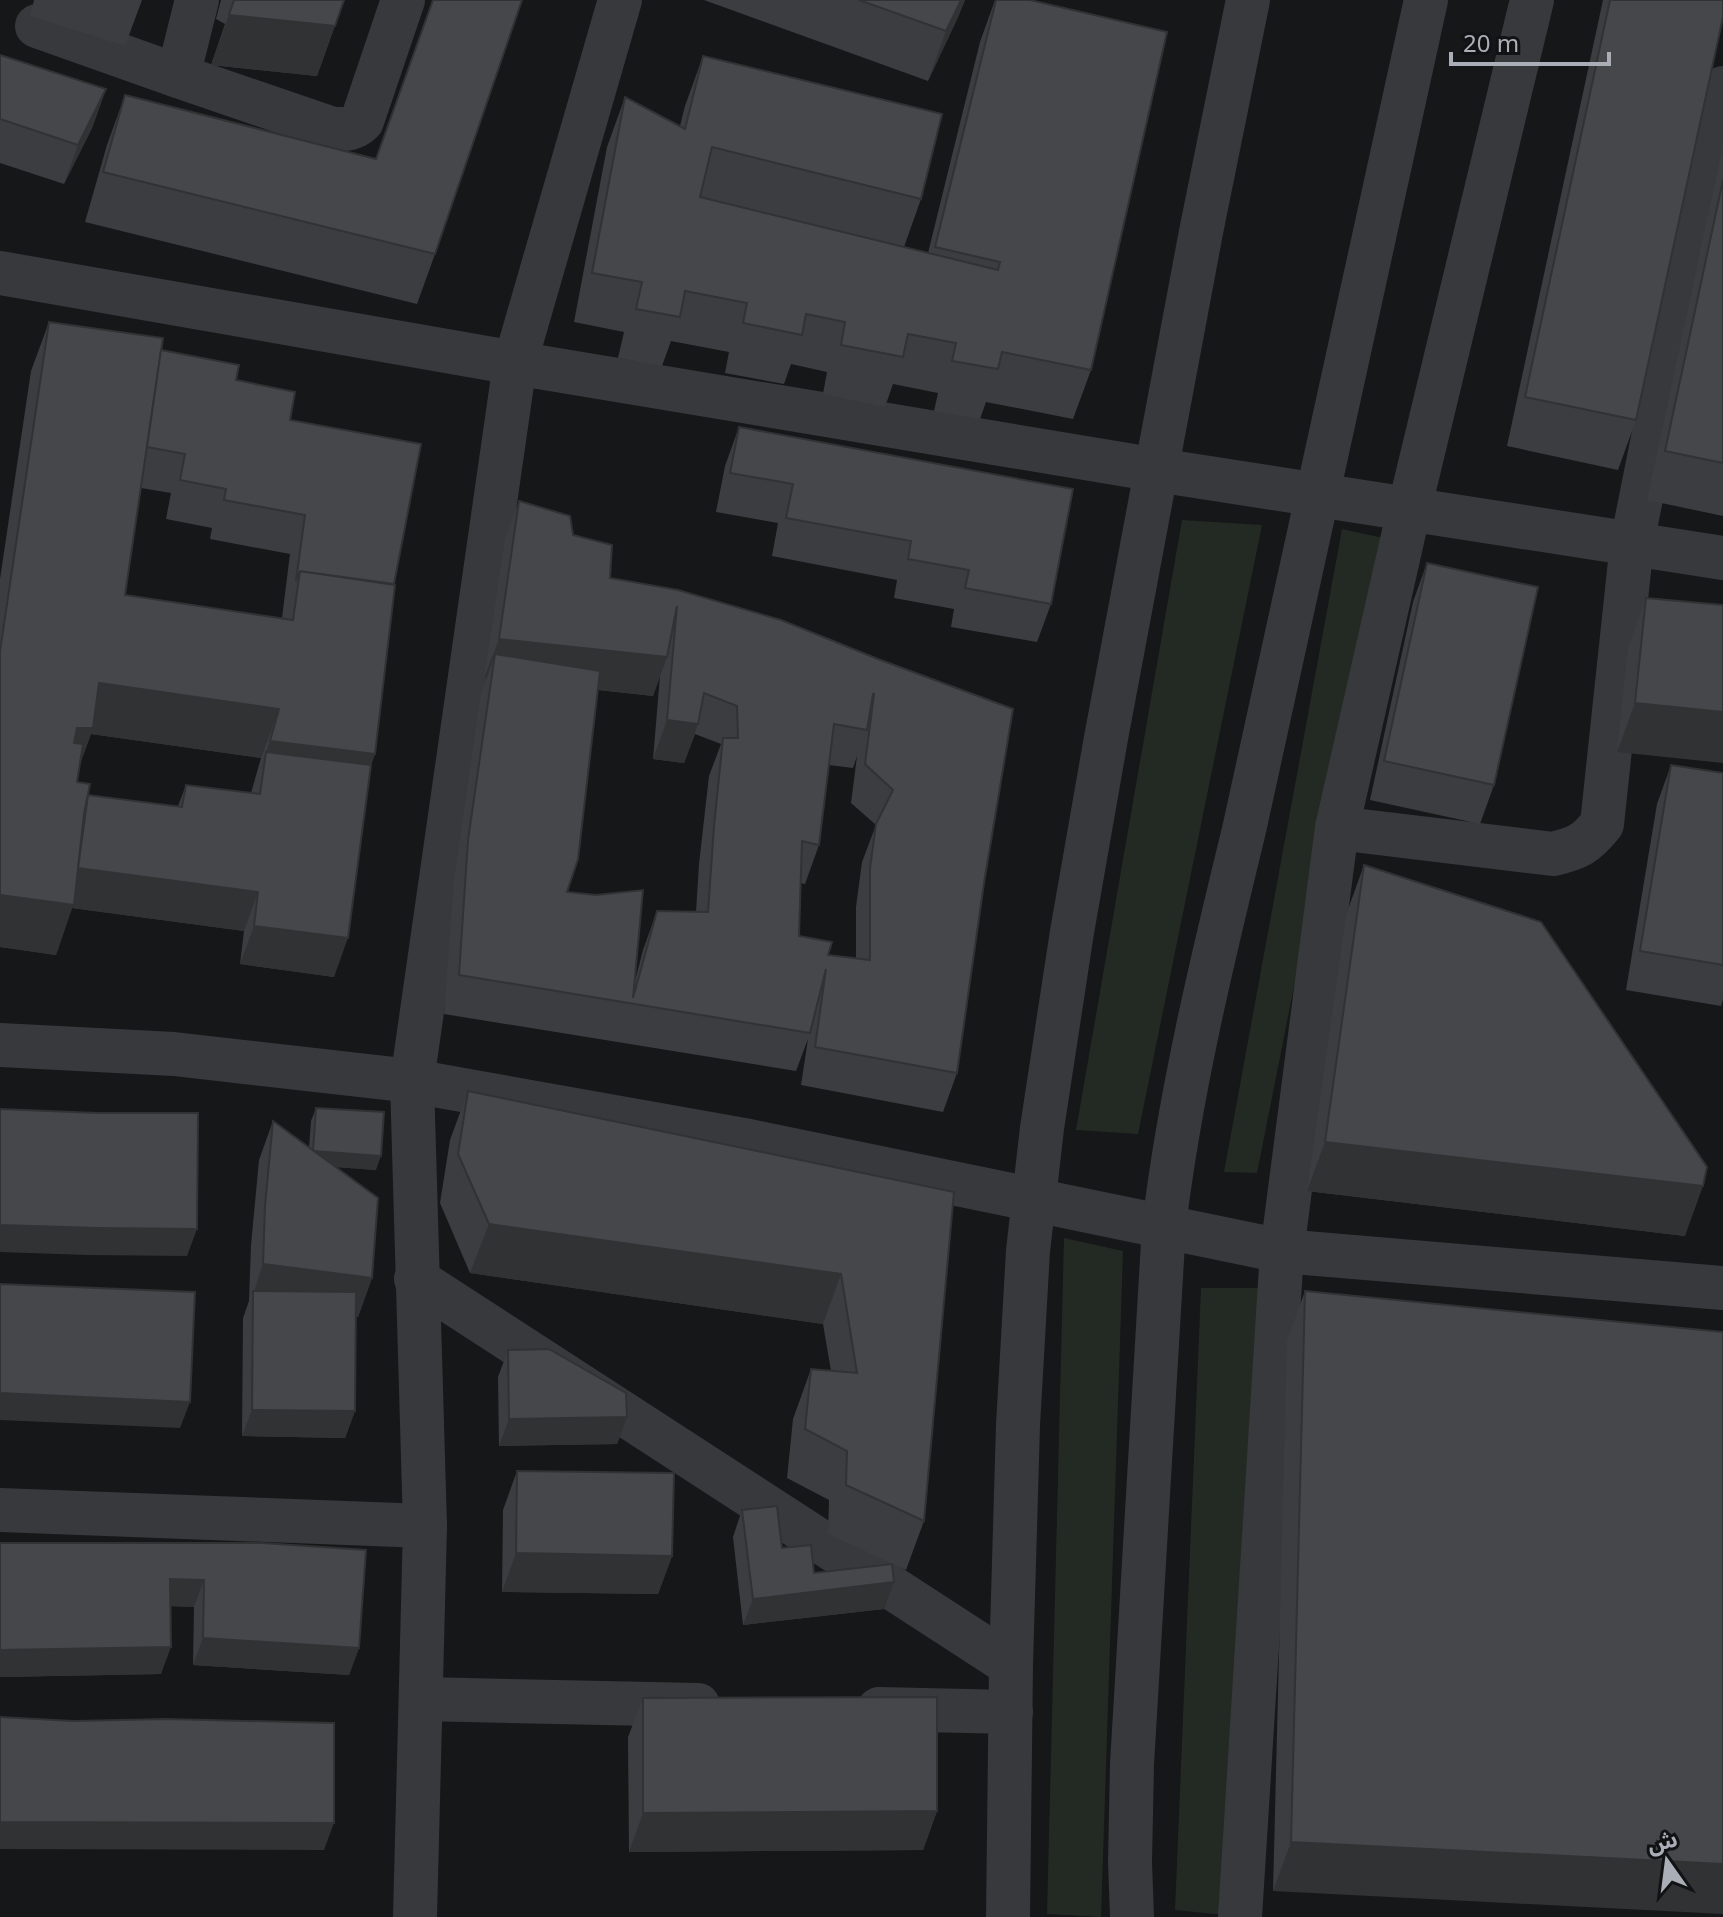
<svg xmlns="http://www.w3.org/2000/svg" width="1723" height="1917" viewBox="0 0 1723 1917" font-family="'Noto Sans','Noto Sans Arabic',sans-serif">
	<style>
		.green { fill: #232a23 }
		.lines { fill: none; stroke-linecap: round; stroke-linejoin: round }
		.minor { stroke: #38393d; stroke-width: 44 }
		.wall { fill: #3c3d40; fill-rule: evenodd }
		.shaded-wall { fill: #313234 }
		.building { fill: #46474b; stroke: #313234; stroke-width: 2; fill-rule: evenodd }
	</style>
	<rect width="100%" height="100%" fill="#161718"/>
	<!-- green -->
	<g class="green">
		<path d="M1182,520L1262,525L1138,1134L1076,1130Z"/>
		<path d="M1342,529L1383,538L1257,1173L1224,1172Z"/>
		<path d="M1064,1238L1123,1251L1101,1917L1047,1914Z"/>
		<path d="M1201,1288H1261L1225,1915L1175,1910Z"/>
	</g>
	<g class="lines">
		<!-- minor -->
		<g class="minor">
			<path d="M37,26L178,76L333,129C345,129 353,130 362,121L403,0"/>
			<path d="M178,76L197,0"/>
			<path d="M0,273L515,363L1157,470L1723,558"/>
			<path d="M1337,828L1553,854C1578,848 1586,844 1602,824L1632,543L1723,88"/>
			<path d="M0,1045L174,1054L412,1081L749,1141L1282,1251L1723,1288"/>
			<path d="M416,1279L1011,1665"/>
			<path d="M0,1510L425,1526"/>
			<path d="M421,1699L698,1705"/>
			<path d="M879,1709L1011,1712"/>
			<path d="M415,1917L425,1526L412,1081L515,363L620,0"/>
			<path d="M1008,1917L1011,1665L1018,1425L1028,1251L1042,1128L1072,932L1106,738L1201,232L1248,0"/>
			<path d="M1132,1917L1130,1862L1132,1764L1164,1226C1180,1093 1212,961 1244,830L1426,0"/>
			<path d="M1240,1917L1282,1251L1337,828L1409,510L1532,0"/>
		</g>
	</g>
	<!-- wall -->
	<g class="wall">
		<path d="M34,0H142L125,46L30,16Z"/>
		<path d="M221,0H344L317,76L211,65L225,24L216,19Z"/>
		<path d="M704,0H965L958,17L928,81Z"/>
		<path d="M995,0H1030L1091,370L1073,419L986,402L980,419L934,411L938,393L893,384L885,407L823,394L827,372L791,364L784,384L725,373L729,352L671,341L662,366L618,358L624,332L574,322L607,147L625,97L680,126L685,106L703,56L921,199L904,247L928,253L980,42Z"/>
		<path d="M1603,0H1723L1636,420L1618,470L1507,446Z"/>
		<path d="M0,55L106,89L92,128L64,184L0,163Z"/>
		<path d="M125,95L435,254L417,304L85,222L107,145Z"/>
		<path d="M1723,145V516L1647,500Z"/>
		<path d="M49,322L161,350L236,380L290,420L394,584L375,754L371,765L334,977L240,964L244,931L72,908L56,955L0,947V579L31,371ZM141,488L171,493L166,519L212,528L210,539L290,554L282,618L125,595ZM91,734L261,758L251,793L186,785L178,806L88,795L77,782L80,763Z"/>
		<path d="M739,427L1051,604L1037,642L951,627L954,609L894,598L897,580L772,556L778,523L716,512L725,466Z"/>
		<path d="M519,501L573,535L610,578L878,659L984,883L957,1073L943,1112L801,1085L808,1039L796,1071L444,1014L454,879L481,693L487,678H484L505,539ZM660,676L653,759L684,763L695,734L721,744L709,776L699,864L696,912L657,911L643,950L635,981L567,892L598,690L653,696ZM857,756L851,803L876,825L862,862L856,907V958L828,955L799,936L801,883L805,884L819,845L829,765L853,768Z"/>
		<path d="M1427,563L1494,785L1480,824L1370,800L1413,602Z"/>
		<path d="M1646,598L1723,605L1617,752L1628,647Z"/>
		<path d="M1671,765L1723,773V999L1721,1006L1626,990L1657,804Z"/>
		<path d="M1364,865L1685,1236L1307,1191L1346,915Z"/>
		<path d="M468,1091L954,1192L924,1521L906,1570L828,1534L829,1500L787,1478L793,1419L811,1369L831,1371L823,1324L470,1273L440,1203L450,1140Z"/>
		<path d="M316,1108L376,1170L336,1167L372,1278L358,1317H356L355,1411L345,1438L242,1436L243,1318L249,1301L251,1245L259,1160L273,1121L309,1148L311,1121Z"/>
		<path d="M1305,1291L1723,1332L1273,1891L1287,1340Z"/>
		<path d="M508,1350L627,1417L617,1444L499,1446L498,1377Z"/>
		<path d="M517,1471L672,1556L658,1594L502,1592L503,1510Z"/>
		<path d="M742,1510L782,1548L814,1573L884,1609L743,1625L733,1537Z"/>
		<path d="M262,1543L359,1648L349,1675L193,1665L194,1607L170,1606L161,1674L0,1677Z"/>
		<path d="M643,1698L937,1811L923,1850L629,1852L628,1737Z"/>
	</g>
	<!-- shaded-wall -->
	<g class="shaded-wall">
		<path d="M961,0H965L958,17L928,81L946,31Z"/>
		<path d="M229,15L335,26L317,76L211,65Z"/>
		<path d="M106,89L92,128L64,184L78,145Z"/>
		<path d="M499,639L667,657L653,696L492,678L495,654L487,678H484Z"/>
		<path d="M99,683L279,709L261,758L91,734L75,778L59,777L77,728Z"/>
		<path d="M1635,703L1723,712V763L1617,752Z"/>
		<path d="M667,720L698,724L684,763L653,759Z"/>
		<path d="M270,741L375,754L357,804L266,752L252,790Z"/>
		<path d="M76,868L258,892L244,931L72,908L56,955L0,947V895Z"/>
		<path d="M254,926L348,938L334,977L240,964Z"/>
		<path d="M1325,1142L1703,1186L1685,1236L1307,1191Z"/>
		<path d="M313,1151L381,1156L376,1170L308,1165Z"/>
		<path d="M489,1224L841,1274L823,1324L470,1273Z"/>
		<path d="M0,1225L197,1229L187,1256L88,1255L0,1252Z"/>
		<path d="M263,1264L372,1278L358,1317L253,1304V1294Z"/>
		<path d="M0,1393L190,1402L180,1428L0,1420Z"/>
		<path d="M252,1410L355,1411L345,1438L242,1436Z"/>
		<path d="M627,1417L617,1444L499,1446L509,1419Z"/>
		<path d="M516,1553L672,1556L658,1594L502,1592Z"/>
		<path d="M170,1579L204,1580L194,1607L160,1606Z"/>
		<path d="M894,1582L884,1609L743,1625L753,1599Z"/>
		<path d="M203,1638L359,1648L349,1675L193,1665Z"/>
		<path d="M171,1647L161,1674L0,1677V1650Z"/>
		<path d="M937,1811L923,1850L629,1852L643,1813Z"/>
		<path d="M0,1822L334,1823L324,1850L0,1849Z"/>
		<path d="M1291,1842L1723,1864V1914L1273,1891Z"/>
	</g>
	<!-- building -->
	<g class="building">
		<path d="M234,0H344L335,26L229,15Z"/>
		<path d="M433,0H522L435,254L103,172L125,95L376,159Z"/>
		<path d="M859,0H961L946,31Z"/>
		<path d="M996,0H1030L1167,32L1091,370L1002,352L998,369L952,361L956,343L908,334L903,357L841,345L845,322L806,314L802,335L743,323L747,303L685,291L680,317L636,309L642,282L592,273L625,97L685,129L703,56L942,114L921,199L712,147L700,197L998,270L1000,262L935,247Z"/>
		<path d="M1610,0H1723V17L1636,420L1525,397Z"/>
		<path d="M0,55L106,89L78,145L0,119Z"/>
		<path d="M1723,180V463L1665,451Z"/>
		<path d="M49,322L163,338L125,595L293,620L300,571L395,585L375,754L270,741L279,709L99,683L93,728H77L74,743L83,744L77,782L90,784L84,814L74,905L0,895V651Z"/>
		<path d="M161,350L239,365L236,380L295,392L290,420L421,444L394,584L300,571L296,581L305,515L224,500L226,489L180,480L185,454L147,447Z"/>
		<path d="M739,427L1073,489L1051,604L965,588L969,570L908,559L911,541L786,518L793,484L730,473Z"/>
		<path d="M519,501L570,516L573,535L612,545L610,578L678,590L781,620L878,659L1013,709L984,883L957,1073L815,1047L826,969L810,1033L459,975L468,840L495,654L600,671L578,859L567,892L596,895L643,890L633,998L657,911L708,912L714,826L723,738H738L737,706L704,693L698,724L667,720L677,606L667,657L499,639ZM873,694H874L865,764L893,790L876,824L870,868V960L828,955L832,942L799,936L802,841L819,845L834,724L867,730Z"/>
		<path d="M1427,563L1538,587L1494,785L1384,761Z"/>
		<path d="M1646,598L1723,605V712L1635,703Z"/>
		<path d="M266,752L371,765L348,938L254,926L258,892L78,868L88,795L182,807L186,785L260,794Z"/>
		<path d="M1671,765L1723,773V965L1640,951Z"/>
		<path d="M1364,865L1541,922L1707,1167L1703,1186L1325,1142Z"/>
		<path d="M468,1091L954,1192L924,1521L846,1485L847,1451L805,1429L811,1369L857,1373L841,1274L489,1224L458,1154Z"/>
		<path d="M316,1108L384,1112L381,1156L313,1151Z"/>
		<path d="M0,1109L98,1113H198L197,1229L98,1228L0,1225Z"/>
		<path d="M273,1121L378,1198L372,1278L263,1264L265,1206Z"/>
		<path d="M0,1284L195,1292L190,1402L0,1393Z"/>
		<path d="M253,1291L356,1292L355,1411L252,1410Z"/>
		<path d="M1305,1291L1723,1332V1864L1291,1842Z"/>
		<path d="M549,1349L626,1393L627,1417L509,1419L508,1350Z"/>
		<path d="M517,1471L674,1473L672,1556L516,1553Z"/>
		<path d="M777,1506L782,1548L811,1545L814,1573L892,1564L894,1582L753,1599L742,1510Z"/>
		<path d="M0,1543H262L366,1550L359,1648L203,1638L204,1580L170,1579L171,1647L0,1650Z"/>
		<path d="M937,1697V1811L643,1813V1698Z"/>
		<path d="M0,1717L73,1721L167,1719L334,1723V1823L0,1822Z"/>
	</g>
	<!-- north arrow -->
	<g transform="translate(1667 1861) rotate(346)" stroke="#111213" stroke-width="6" paint-order="stroke">
	<path d="M0-6L14 30L0 20L-14 30Z" fill="#aaaeb7"/>
	<text y="-12" font-size="22" font-weight="bold" text-anchor="middle" fill="#aaaeb7">ش</text>
	</g>
	<!-- scale -->
	<path d="M1451 52v12h158v-12" fill="none" stroke="#aaaeb7" stroke-width="4"/>
	<text x="1463" y="52" font-size="24" fill="#aaaeb7" stroke="#111213" stroke-width="6" paint-order="stroke">20 m</text>
</svg>
